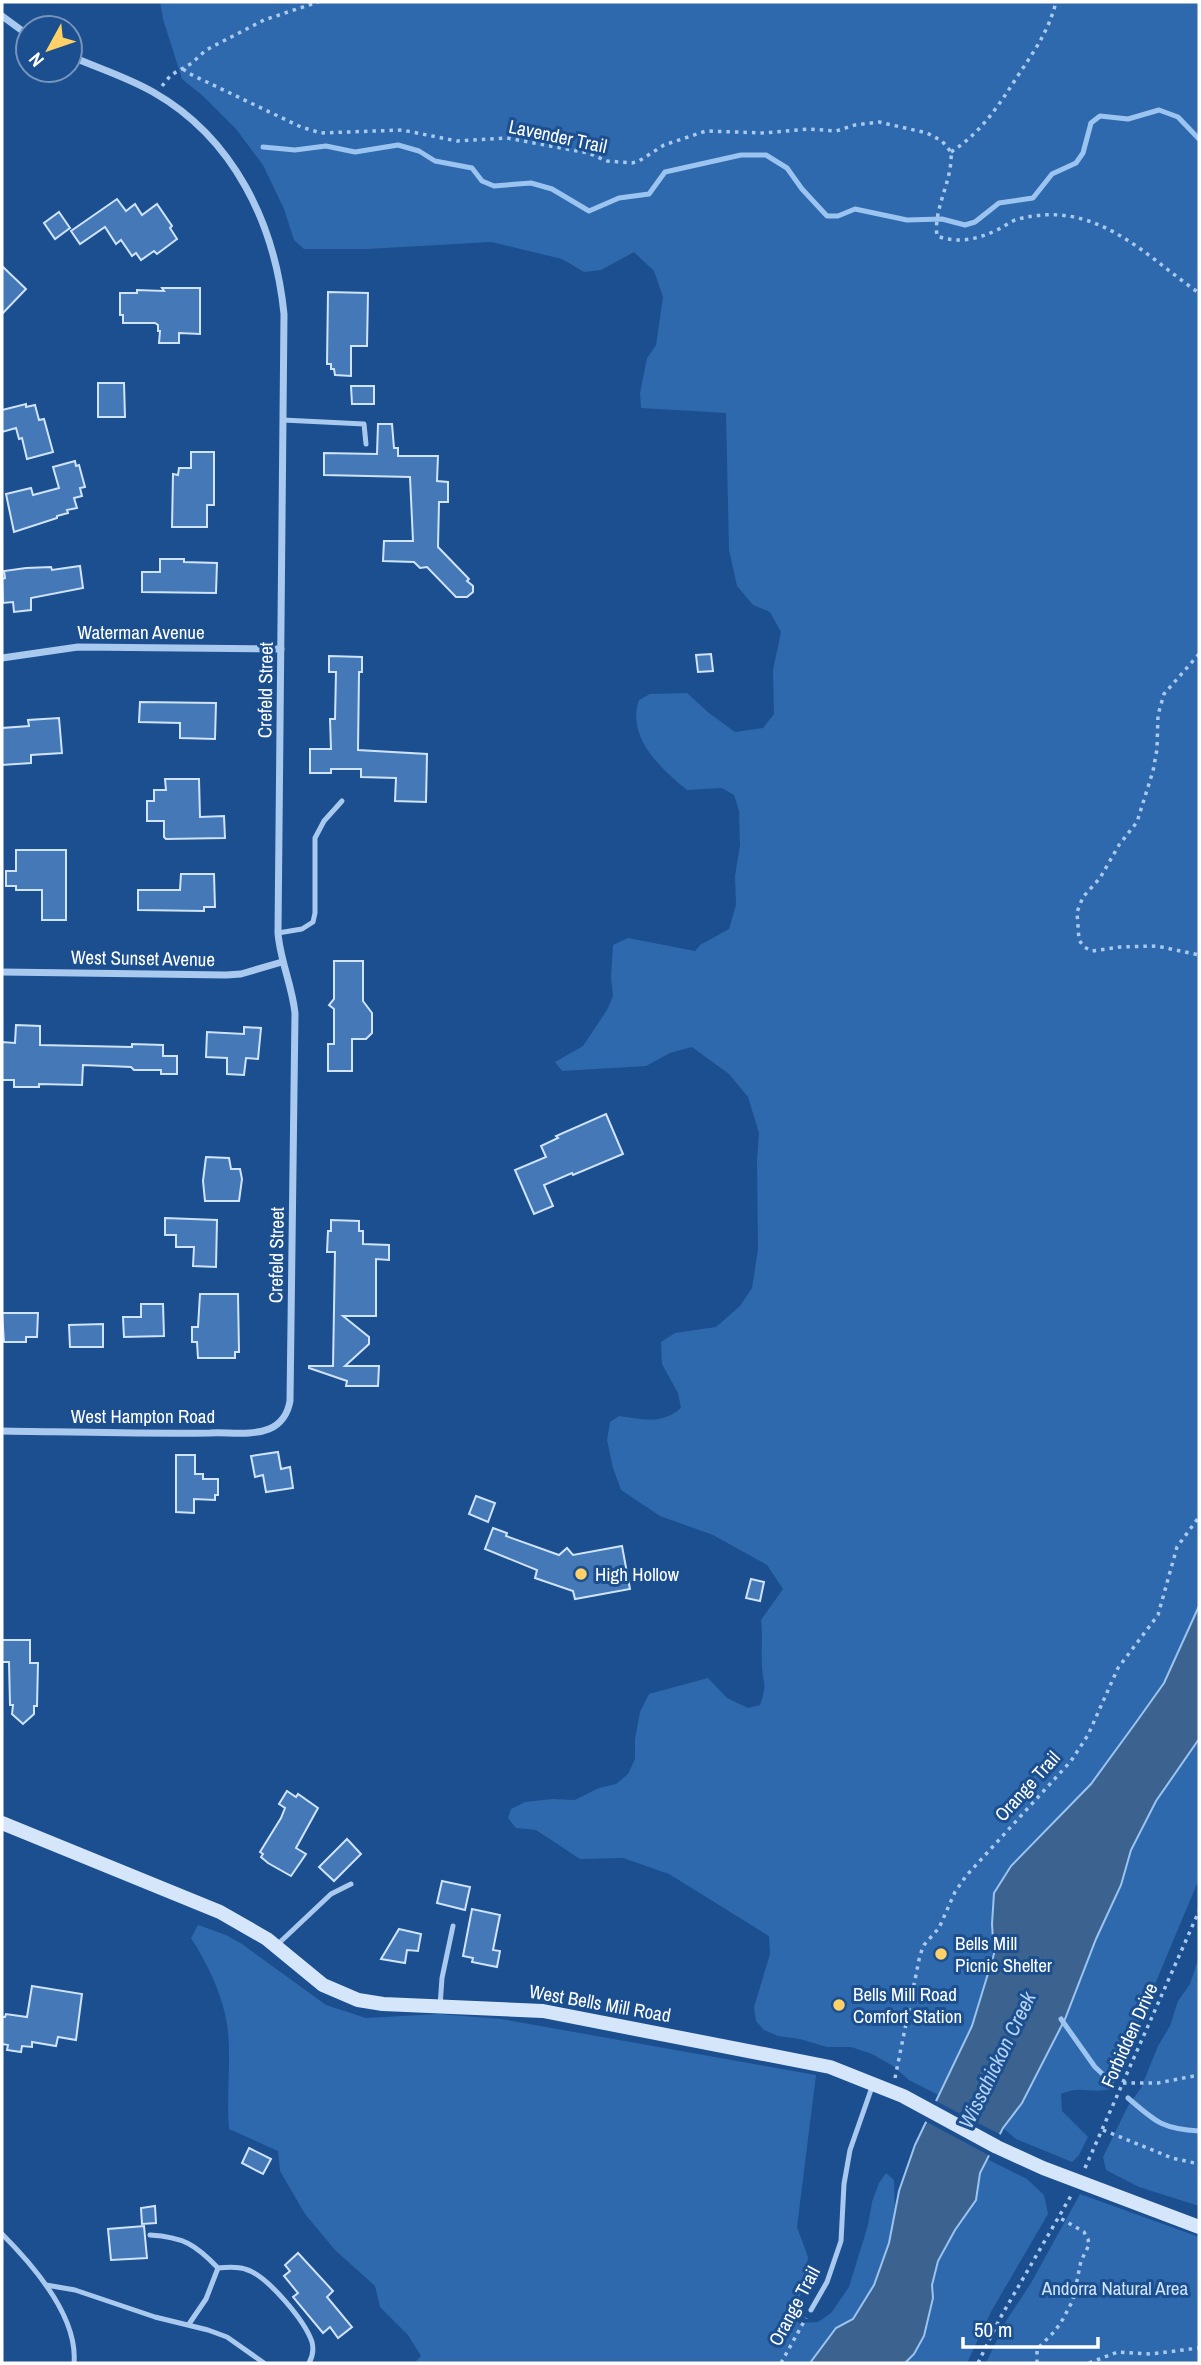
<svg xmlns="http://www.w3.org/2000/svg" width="1201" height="2365" viewBox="0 0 1201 2365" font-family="'Archivo Narrow',sans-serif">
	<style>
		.green { fill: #2e69ad }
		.water { fill: #3c6290; stroke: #9cc4f0; stroke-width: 2 }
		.pier { fill: #1b4f8f }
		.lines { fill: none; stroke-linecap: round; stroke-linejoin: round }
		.stream { stroke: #9cc4f0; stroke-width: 5 }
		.building { fill: #4478b7; stroke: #cfe3fa; stroke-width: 2 }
		.path { stroke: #a9c9ee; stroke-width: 3.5; stroke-dasharray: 3.5 5; stroke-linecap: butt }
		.lane { stroke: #a9c9ee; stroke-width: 5 }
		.street { stroke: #a9c9ee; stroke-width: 7 }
		.secondary { stroke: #d6e6fa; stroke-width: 14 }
		.poi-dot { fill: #ffd166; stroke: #1b4f8f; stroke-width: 2.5 }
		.labels { text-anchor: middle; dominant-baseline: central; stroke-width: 6; stroke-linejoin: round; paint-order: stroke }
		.street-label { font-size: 19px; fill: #fff; stroke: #1b4f8f }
		.poi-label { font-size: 19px; fill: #fff; stroke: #1b4f8f; text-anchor: start }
		.park-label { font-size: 19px; fill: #cfe3fa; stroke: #1b4f8f }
		.water-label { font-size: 21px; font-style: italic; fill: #b5d3f5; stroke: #1b4f8f }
	</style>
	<rect width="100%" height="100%" fill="#1b4f8f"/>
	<!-- green -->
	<g class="green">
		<path d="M160,2H1199V1606L1164,1683L1137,1721L1091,1784L1012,1866L994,1893L992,1924L994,1954L972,2026L938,2095L909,2080L893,2066L872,2054L851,2047H827L800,2039L778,2036L764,2030L756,2021L754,2007L770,1954L769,1936L669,1874L623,1858L580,1859L536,1830L516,1828L508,1818L511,1809L525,1802L552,1799L575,1800L599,1788L616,1784L628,1774L635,1759V1739L640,1712L649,1694L708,1678L727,1698L748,1708L760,1705C768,1682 763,1686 762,1666C761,1650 763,1636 761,1620L783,1589L767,1565L713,1535L660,1516L621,1490L613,1468L607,1440L610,1422L619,1416C642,1419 662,1425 681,1408L678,1393L662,1364L661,1342L675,1333L716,1327L740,1306L752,1288L758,1249L757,1160L759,1133L748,1097L729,1074L692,1047L670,1053L646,1066L562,1071L555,1062L583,1046L607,1010L613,996L611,977L613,945L628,938L695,951L700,945L729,929L736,905L735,876L740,845L739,811L734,795L722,788L687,790C661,769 626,737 639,700L650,694L687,693L709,713L735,732L763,728L774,714L773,670L781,632L770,612L753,605L737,586L729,550L726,413L641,408L640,393L647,358L656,345L663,297L654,271L634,252L601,270L584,272L562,259L491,242L367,249H304L294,240L284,209L263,165L236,129L203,96L182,79L163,19Z"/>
		<path d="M1199,1739V1879L1111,2089C1090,2094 1081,2085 1061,2094L1062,2111L1088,2137L1079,2155L1072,2162L1016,2139L1003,2128L1022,2103L1065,2019L1096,1939L1121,1885L1131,1850L1156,1801Z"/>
		<path d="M198,1925L226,1935L242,1944L326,2005L366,2018L438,2014L501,2019L816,2075L797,2227L808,2257L803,2289L791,2317L799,2323L818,2322L831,2313L849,2287L868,2225L872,2202L879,2183L886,2173L894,2180L895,2213L889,2243L874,2286L853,2319L836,2328L810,2363H414L421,2356L408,2335L380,2307L375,2286L335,2250L305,2214L280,2171L278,2151L229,2129C226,2094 232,2058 227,2024C222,1993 207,1963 191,1938Z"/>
		<path d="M1199,1957V2206L1139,2187L1106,2170L1103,2157L1128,2106L1141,2088L1158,2046L1170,2026L1178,2001L1190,1984Z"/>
		<path d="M987,2159L1027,2179L1044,2195L1048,2214L992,2310L967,2363H905L914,2354L933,2298L932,2285L938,2261L955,2230L976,2200L980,2173Z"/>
		<path d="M1080,2194L1199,2237V2363H986L1006,2321L1031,2283Z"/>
	</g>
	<!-- water -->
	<path class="water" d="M1199,1606V1739L1156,1801L1131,1850L1121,1885L1096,1939L1065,2019L1022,2103L1003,2128L980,2173L976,2200L955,2230L938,2261L932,2285L933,2298L924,2336L914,2354L905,2363H810L836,2328L853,2319L874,2285L889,2243L899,2191L915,2145L972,2026L994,1954L992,1924L994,1893L1011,1866L1091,1784L1137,1721L1164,1683Z"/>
	<!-- pier -->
	<path class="pier" d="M932,2099L1003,2136L992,2157L923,2120Z"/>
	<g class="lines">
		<!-- stream -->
		<g class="stream">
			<path d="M263,147L295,150L326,146L355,152L398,145L419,151L435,161L472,168L482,181L494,186L531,183L552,189L589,211L619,198L649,194L665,172L741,155H766L787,168L802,189L827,216H838L855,209L907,220L942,219L965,225L975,222L999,203L1033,198L1052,174L1076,163L1083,153L1091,123L1100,116L1128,119L1159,110L1178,117L1199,139"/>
			<path d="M1061,2019L1095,2067L1111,2082"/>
			<path d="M1128,2098C1156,2122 1162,2129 1199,2131"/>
		</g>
	</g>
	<!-- building -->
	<g class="building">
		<path d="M117,199L126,211L135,204L142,215L157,204L172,226L170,228L177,239L157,254L154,251L141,260L136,253L132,256L121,240L116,244L105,227L80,244L71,231Z"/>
		<path d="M59,212L70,228L55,239L44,223Z"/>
		<path d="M2,266L26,289L2,314Z"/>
		<path d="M162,288H200V334L179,333V343H159L160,331H158V325L155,323H123V315H120V293H137V290L164,291Z"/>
		<path d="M328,292L368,293L367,346H351V376L335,375L334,369H331V364H327Z"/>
		<path d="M98,383H124L125,417H98Z"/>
		<path d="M351,386H374V404H352Z"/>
		<path d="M26,404V407L35,405L39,420L44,419L53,452L27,459L22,438L19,439L16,428L2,432V410Z"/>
		<path d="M378,424H392L394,448H398V456H438L437,481L448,482V502H439L438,547L469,579L467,581L473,586V592L467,597H456L427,567L420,568L414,562L383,561L384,541H413L410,477L324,475V453L377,454Z"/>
		<path d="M191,452H214V505H207V527H172L173,474L178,475L179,468H191Z"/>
		<path d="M75,461L76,466L79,465L85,487L80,488L82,496L74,498L77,508L67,510L68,513L57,516V518L14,532L6,494L31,488L33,495L59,488L53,467Z"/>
		<path d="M160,559H184V562L217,563L216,593L142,592V572H160Z"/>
		<path d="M80,566L83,588L31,598V610L14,612L13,602L3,603L2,579L5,578L4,571L26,568L51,567L52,570Z"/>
		<path d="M711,654L713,671L698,672L696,655Z"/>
		<path d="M329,656L362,657V672H359L358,750L427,754L426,802L395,801L396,778L361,777V769H331V773H310V749H331L330,719H335L336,672H329Z"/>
		<path d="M140,702L216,703L215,739L180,738V723L139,722Z"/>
		<path d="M59,718L62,753L31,755V763L2,765V728L29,726L28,720Z"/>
		<path d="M165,779H199L200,817L224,816L225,838L166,839L164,837V821H147V801H154V790H166Z"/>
		<path d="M16,850H66V920H42V890H16V886H6V871H16Z"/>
		<path d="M181,874H214L215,907H204V911L138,910V890H180Z"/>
		<path d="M334,961H363V1001L372,1013V1033L366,1039H352V1071H328V1044H334V1009L329,1005L334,999Z"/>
		<path d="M16,1025L40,1026V1045L132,1047V1044L163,1045V1056H177V1074H161V1070H134L131,1067L83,1065L82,1085L39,1084V1087H14V1080H2V1042L15,1043Z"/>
		<path d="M244,1027L261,1028L258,1059L246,1058L244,1075L227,1074V1058L206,1057L207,1032L244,1034Z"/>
		<path d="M606,1114L623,1154L573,1175L572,1173L544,1185L553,1206L534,1214L515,1170L546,1157L541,1146L558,1138L556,1136Z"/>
		<path d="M206,1157L229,1158L231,1169H240L242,1179L239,1201H205L203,1181Z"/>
		<path d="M165,1218L217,1220L216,1267L193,1266L194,1247H176V1235H165Z"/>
		<path d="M331,1220L359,1221V1231H363V1244L389,1245V1260L376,1259V1316H343L369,1337V1344L345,1366H379L378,1386H346L347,1381L309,1368V1366H333L335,1252H327L328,1231H331Z"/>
		<path d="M200,1294H238L239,1352H235V1358H198L197,1342H192V1327H198Z"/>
		<path d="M141,1304H163L164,1336L124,1337L123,1317H141Z"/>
		<path d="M2,1313H38L37,1337H26V1342H4Z"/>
		<path d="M103,1324V1347H70L69,1325Z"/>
		<path d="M278,1452L281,1469L290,1467L293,1488L266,1492L263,1475L255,1477L251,1456Z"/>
		<path d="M176,1455H195V1474H203V1479H218V1495H215V1500L194,1499V1513L176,1512Z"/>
		<path d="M476,1496L495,1503L488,1522L469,1514Z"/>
		<path d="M493,1528L507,1533L506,1536L559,1555L567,1548L573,1555L622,1546L630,1589L575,1599L573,1591L535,1578L537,1570L485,1549Z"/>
		<path d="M751,1579L764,1582L760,1601L746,1598Z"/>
		<path d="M2,1640H30V1663H38L37,1706H34V1714L23,1724L12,1714L13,1705H10L9,1662H2Z"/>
		<path d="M287,1791L296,1797L298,1794L318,1808L296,1848L306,1854L291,1876L268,1863L261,1857L263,1854L260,1852L281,1818L285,1808L279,1804Z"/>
		<path d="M347,1839L361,1854L334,1881L319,1867Z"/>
		<path d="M442,1881L470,1887L465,1910L437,1903Z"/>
		<path d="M472,1909L500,1915L493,1950L500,1951L497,1967L472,1962L473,1958L463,1956Z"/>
		<path d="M399,1929L421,1934L418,1951L407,1950L405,1963L381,1959Z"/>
		<path d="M32,1986L82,1994L76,2040L58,2037L56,2046L32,2042V2047L22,2046L21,2052L7,2050L8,2045L2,2044V2017H5L6,2014L27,2017Z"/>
		<path d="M249,2148L271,2159L263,2174L242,2163Z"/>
		<path d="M155,2206L156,2223L142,2224L141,2208Z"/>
		<path d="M144,2226L147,2258L111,2260L108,2229Z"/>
		<path d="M298,2253L333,2291L327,2297L352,2327L338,2338L330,2327L323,2333L293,2297L298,2293L284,2276L290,2271L285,2265Z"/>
	</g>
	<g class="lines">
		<!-- path -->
		<g class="path">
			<path d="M183,69L188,73L301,127L321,133L402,130L457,141L507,138L588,153L607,161L632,163L639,161L664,145L706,131L764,133L809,129L836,131L855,125L879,122L927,133L942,141L951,152C953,181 933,208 937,236C958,244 979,239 999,229C1005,226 1011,221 1018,219C1096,199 1142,253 1199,293"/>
			<path d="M162,86L171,75L192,63L206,50L264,20L318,2"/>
			<path d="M951,152C982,132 999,105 1019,74C1035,50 1049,30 1056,2"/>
			<path d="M1199,654L1164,694L1158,715L1157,749L1153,771L1137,822L1119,845L1100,878L1083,897L1077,912L1079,940L1084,947L1092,951L1120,947L1157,946L1199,955"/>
			<path d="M895,2078L920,1955L924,1945L939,1928L955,1892L966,1876L1071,1761L1088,1735L1118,1668L1158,1615L1177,1547L1199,1517"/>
			<path d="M1123,2083H1158L1199,2075"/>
			<path d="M1103,2130L1172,2158L1199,2164"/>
			<path d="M1085,2168L1199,1911"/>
			<path d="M781,2363L806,2318"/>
			<path d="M978,2363L999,2320L1072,2194"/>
			<path d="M1037,2363V2349L1055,2331L1063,2319L1073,2300L1081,2261L1089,2245L1088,2239L1084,2232L1060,2218"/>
			<path d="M1089,2363L1118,2352L1151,2354L1199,2348"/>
		</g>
		<!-- lane -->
		<g class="lane">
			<path d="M283,420L364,424L366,444"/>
			<path d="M278,933L302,929L313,922L315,913V838L324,821L342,801"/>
			<path d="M278,1944L331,1894L351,1884"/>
			<path d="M440,2006L442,1978L453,1926"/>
			<path d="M2,2234C33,2265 78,2317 74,2363"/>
			<path d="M150,2235C183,2237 195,2244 218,2268C227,2267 236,2266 245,2269C267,2275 305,2321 312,2342C314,2350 313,2356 309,2363"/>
			<path d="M46,2285L75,2290L155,2317L208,2330L227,2337L264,2363"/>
			<path d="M811,2310L827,2282L841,2241L844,2184L850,2150L872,2087"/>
			<path d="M189,2324L206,2299L218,2268"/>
		</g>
		<!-- street -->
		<g class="street">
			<path d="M2,16L28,35"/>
			<path d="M2,658L78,647L281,649"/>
			<path d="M2,972L226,975L241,974L282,962"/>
			<path d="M2,1431C71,1432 141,1434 210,1433C228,1432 252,1436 269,1429C281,1424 288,1413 290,1401L295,1013C292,985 280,960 278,933L284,314C275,224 234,138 153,92C127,77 98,68 70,56"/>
		</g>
		<!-- secondary -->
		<path class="secondary" d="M2,1823L220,1912L267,1939L323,1985L358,2000L383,2004L543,2011L830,2067L903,2096L997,2147L1043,2168L1199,2227"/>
	</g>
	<!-- markers -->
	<g class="poi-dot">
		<circle cx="581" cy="1574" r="7"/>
		<circle cx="941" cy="1954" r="7"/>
		<circle cx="839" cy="2005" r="7"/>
	</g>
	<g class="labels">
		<!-- street labels -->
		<g class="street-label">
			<text transform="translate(558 136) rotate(12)">Lavender Trail</text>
			<text x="141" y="632">Waterman Avenue</text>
			<text transform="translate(265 690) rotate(-89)">Crefeld Street</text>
			<text transform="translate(143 958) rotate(1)">West Sunset Avenue</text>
			<text transform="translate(276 1255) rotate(-89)">Crefeld Street</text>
			<text x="143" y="1416">West Hampton Road</text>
			<text transform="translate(1027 1786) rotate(-48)">Orange Trail</text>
			<text transform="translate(600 2003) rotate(10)">West Bells Mill Road</text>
			<text transform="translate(1129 2035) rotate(-66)">Forbidden Drive</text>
			<text transform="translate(794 2306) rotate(-62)">Orange Trail</text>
		</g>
		<!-- poi labels -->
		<g class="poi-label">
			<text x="595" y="1574">High Hollow</text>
			<text x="955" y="1943">Bells Mill<tspan x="955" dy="22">Picnic Shelter</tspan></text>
			<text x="853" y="1994">Bells Mill Road<tspan x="853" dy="22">Comfort Station</tspan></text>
		</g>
		<!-- park labels -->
		<g class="park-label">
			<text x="1115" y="2288">Andorra Natural Area</text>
		</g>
		<!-- water labels -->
		<g class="water-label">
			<text transform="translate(997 2060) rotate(-64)">Wissahickon Creek</text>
		</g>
	</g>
	<!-- border -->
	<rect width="1201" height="2365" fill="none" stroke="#ffffff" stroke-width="7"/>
	<!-- north arrow -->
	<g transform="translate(49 49) rotate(230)"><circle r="33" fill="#1b4f8f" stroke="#7695bc" stroke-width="2"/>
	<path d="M0-5L12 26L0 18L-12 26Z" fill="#ffd166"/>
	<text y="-10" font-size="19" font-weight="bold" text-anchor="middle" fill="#ffffff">N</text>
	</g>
	<!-- scale -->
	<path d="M963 2337v10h135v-10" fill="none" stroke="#ffffff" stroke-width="3.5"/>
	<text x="974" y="2337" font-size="21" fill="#ffffff" stroke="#1b4f8f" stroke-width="5" paint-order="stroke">50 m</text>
</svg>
